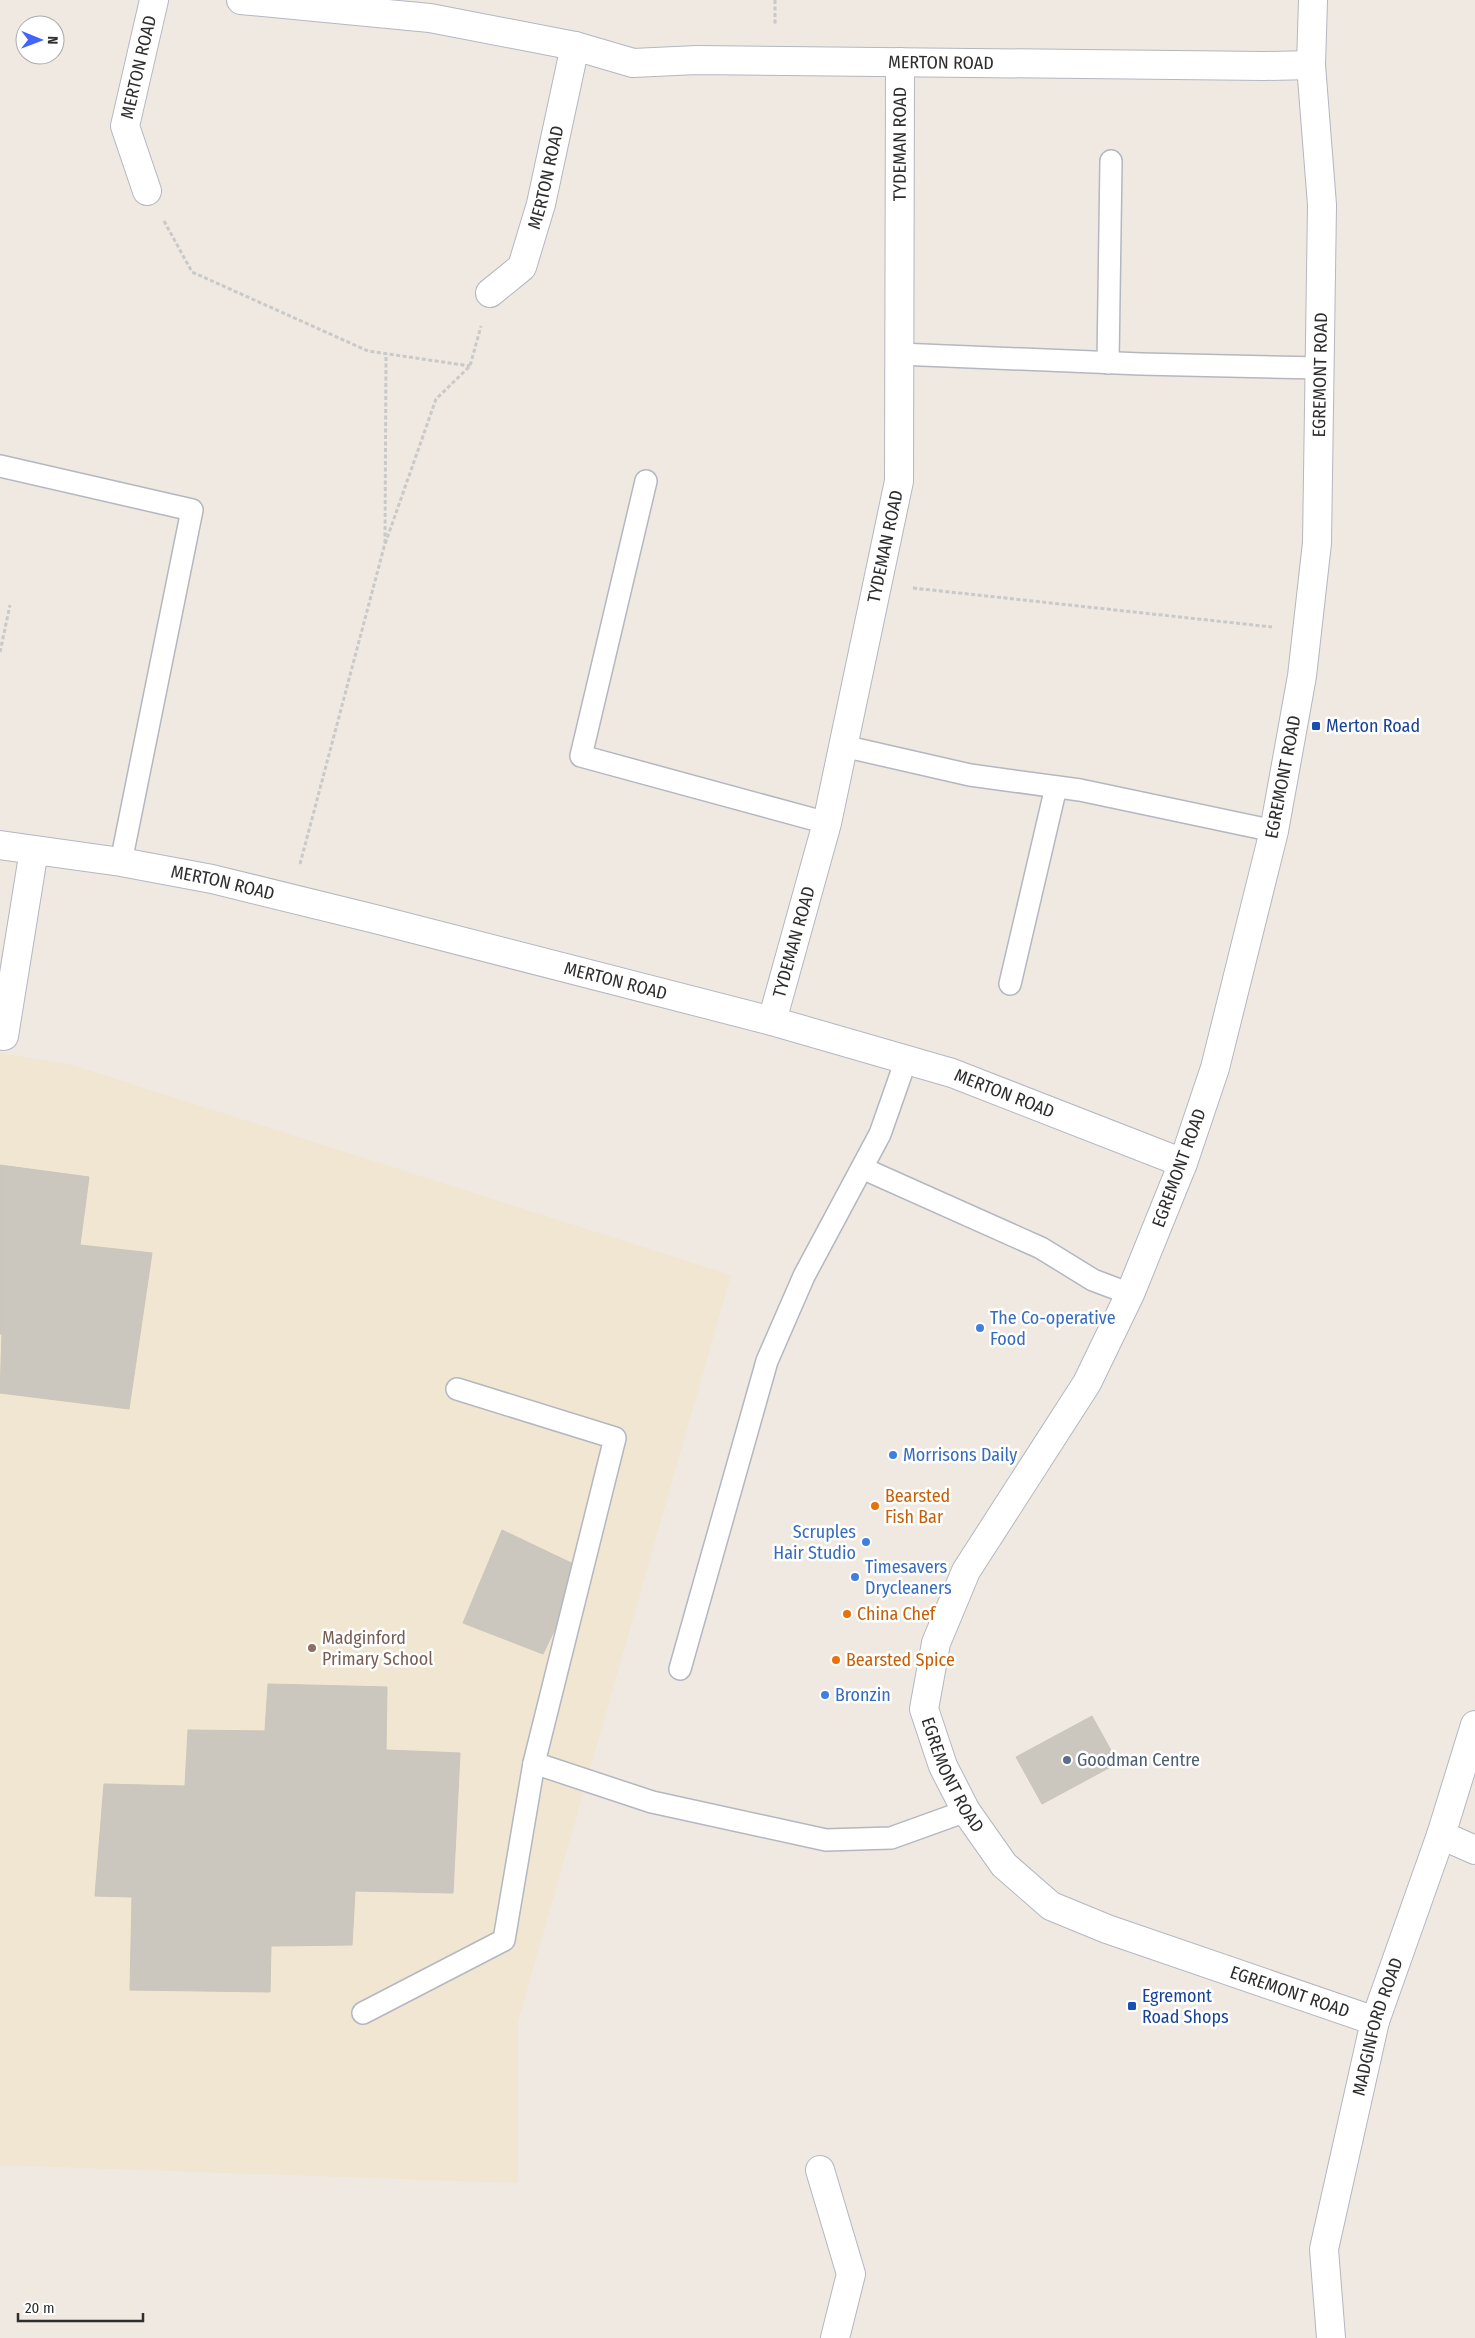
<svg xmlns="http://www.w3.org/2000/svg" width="1475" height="2338" viewBox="0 0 1475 2338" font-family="'Fira Sans Condensed',sans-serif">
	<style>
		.education { fill: #f0e6d1 }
		.building { fill: #cbc7bf; stroke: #cbc5ba }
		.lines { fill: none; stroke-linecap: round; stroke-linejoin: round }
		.service-casing { stroke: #b4b7c1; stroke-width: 24 }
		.minor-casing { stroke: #b4b7c1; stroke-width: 30 }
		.path { stroke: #c9c9c9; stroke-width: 3; stroke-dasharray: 4 2.5; stroke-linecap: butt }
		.service { stroke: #fff; stroke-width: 21 }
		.minor { stroke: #fff; stroke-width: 28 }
		.transit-dot { fill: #1a4fb4; stroke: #fff; stroke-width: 2 }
		.shop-dot { fill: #3f7fe0; stroke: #fff; stroke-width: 2 }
		.food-dot { fill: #e8710a; stroke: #fff; stroke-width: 2 }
		.education-dot { fill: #8d6e63; stroke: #fff; stroke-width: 2 }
		.service-dot { fill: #5c6f8a; stroke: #fff; stroke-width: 2 }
		.labels { text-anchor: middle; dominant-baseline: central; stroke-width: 5; stroke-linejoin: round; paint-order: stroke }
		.street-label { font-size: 18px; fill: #2e2e2e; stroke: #fff }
		.transit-label { font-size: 18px; fill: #164399; stroke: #fff; text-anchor: start }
		.shop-label { font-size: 18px; fill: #366cbe; stroke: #fff; text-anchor: start }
		.food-label { font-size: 18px; fill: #c56008; stroke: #fff; text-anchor: start }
		.education-label { font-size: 18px; fill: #785e54; stroke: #fff; text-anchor: start }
		.service-label { font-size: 18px; fill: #4e5e75; stroke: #fff; text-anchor: start }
	</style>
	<rect width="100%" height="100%" fill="#efe9e1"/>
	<!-- education -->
	<path class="education" d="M0,1053L72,1065L731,1275L518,2022V2183L0,2165Z"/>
	<!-- building -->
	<g class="building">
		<path d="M0,1165L89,1177L80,1245L152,1253L129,1409L0,1393L2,1334H0Z"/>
		<path d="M502,1530L584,1569L543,1654L463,1623Z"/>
		<path d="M268,1684L387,1687L386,1750L460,1753L453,1893L355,1891L352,1945L271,1946L270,1992L130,1990L132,1897L95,1896L104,1784L185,1786L188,1730L265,1731Z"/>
		<path d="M1092,1716L1118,1763L1042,1804L1016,1757Z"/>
	</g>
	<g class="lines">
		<!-- service casing -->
		<g class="service-casing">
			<g id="service">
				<path d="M899,354L1141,364L1320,368"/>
				<path d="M1108,363L1111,161"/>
				<path d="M0,466L192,510L121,862"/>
				<path d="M646,481L581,756L827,823"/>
				<path d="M843,746L970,775L1080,790L1274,831"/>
				<path d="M1010,984L1056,787"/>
				<path d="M862,1168L1041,1248L1093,1280L1130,1294"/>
				<path d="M457,1389L615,1438L534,1763L652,1802L826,1840L891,1838L966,1811"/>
				<path d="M680,1669L767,1361L804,1276L880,1134L906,1060"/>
				<path d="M363,2013L504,1940L534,1763"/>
			</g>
		</g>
		<!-- minor casing -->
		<g class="minor-casing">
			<g id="minor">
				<path id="s1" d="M241,0L430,18L575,46L633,63L697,60L1265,66L1311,65"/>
				<path id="s2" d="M1313,0L1311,65L1322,205L1317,543L1302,676L1274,831L1215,1068L1183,1163L1130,1294L1087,1383L966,1571L936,1643L924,1709L943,1766L966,1811L1004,1865L1051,1906L1107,1929L1375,2021"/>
				<path id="s3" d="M147,191L125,126L154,0"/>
				<path id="s4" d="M490,293L522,267L541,204L575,46"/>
				<path id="s5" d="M0,845L121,862L212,879L379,920L772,1021L952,1073L1183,1163"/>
				<path id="s6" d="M772,1021L827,823L899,481L900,62"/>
				<path d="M4,1036L34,850"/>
				<path d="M1441,1835L1475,1850"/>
				<path d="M820,2170L851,2274L835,2338"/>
				<path id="s7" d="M1331,2338L1324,2249L1375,2021L1441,1835L1475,1725"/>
			</g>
		</g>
		<!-- path -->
		<g class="path">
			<path d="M775,0V26"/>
			<path d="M164,221L192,272L368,351L470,366"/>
			<path d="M385,543L386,354"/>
			<path d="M913,588L1272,627"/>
			<path d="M0,652L10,605"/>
			<path d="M300,864L384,547L436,399L470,366L481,326"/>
		</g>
		<!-- service -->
		<use href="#service" class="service"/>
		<!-- minor -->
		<use href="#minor" class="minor"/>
	</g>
	<!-- markers -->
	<g class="transit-dot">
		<rect x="1311" y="721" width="10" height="10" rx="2.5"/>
		<rect x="1127" y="2001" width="10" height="10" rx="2.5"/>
	</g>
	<g class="shop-dot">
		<circle cx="980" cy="1328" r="5"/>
		<circle cx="893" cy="1455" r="5"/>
		<circle cx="866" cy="1542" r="5"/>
		<circle cx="855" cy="1577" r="5"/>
		<circle cx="825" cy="1695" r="5"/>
	</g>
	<g class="food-dot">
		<circle cx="875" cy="1506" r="5"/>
		<circle cx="847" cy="1614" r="5"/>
		<circle cx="836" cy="1660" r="5"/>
	</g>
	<circle class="education-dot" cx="312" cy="1648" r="5"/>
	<circle class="service-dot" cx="1067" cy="1760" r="5"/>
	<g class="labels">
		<!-- street labels -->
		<g class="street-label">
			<text stroke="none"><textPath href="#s1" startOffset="706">MERTON ROAD</textPath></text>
			<text stroke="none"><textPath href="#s3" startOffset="129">MERTON ROAD</textPath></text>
			<text stroke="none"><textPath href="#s6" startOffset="892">TYDEMAN ROAD</textPath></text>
			<text stroke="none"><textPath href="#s4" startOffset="134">MERTON ROAD</textPath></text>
			<text transform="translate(1320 375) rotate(-89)">EGREMONT ROAD</text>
			<text stroke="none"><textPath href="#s6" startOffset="488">TYDEMAN ROAD</textPath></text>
			<text transform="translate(1283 777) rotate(-79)">EGREMONT ROAD</text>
			<text stroke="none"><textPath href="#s5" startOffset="226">MERTON ROAD</textPath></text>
			<text stroke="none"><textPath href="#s6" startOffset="82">TYDEMAN ROAD</textPath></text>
			<text stroke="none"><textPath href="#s5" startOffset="631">MERTON ROAD</textPath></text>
			<text stroke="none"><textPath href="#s5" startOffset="1036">MERTON ROAD</textPath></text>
			<text transform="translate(1179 1168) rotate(-70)">EGREMONT ROAD</text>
			<text stroke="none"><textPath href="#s2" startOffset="1860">EGREMONT ROAD</textPath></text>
			<text stroke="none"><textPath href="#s2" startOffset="2281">EGREMONT ROAD</textPath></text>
			<text stroke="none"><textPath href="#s7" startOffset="318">MADGINFORD ROAD</textPath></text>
		</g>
		<!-- transit labels -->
		<g class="transit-label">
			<text x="1326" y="726">Merton Road</text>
			<text x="1142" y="1996">Egremont<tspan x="1142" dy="21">Road Shops</tspan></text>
		</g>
		<!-- shop labels -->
		<g class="shop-label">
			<text x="990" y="1318">The Co-operative<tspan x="990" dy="21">Food</tspan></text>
			<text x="903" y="1455">Morrisons Daily</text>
			<text x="856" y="1532" text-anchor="end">Scruples<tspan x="856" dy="21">Hair Studio</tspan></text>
			<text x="865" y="1567">Timesavers<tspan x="865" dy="21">Drycleaners</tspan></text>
			<text x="835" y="1695">Bronzin</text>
		</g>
		<!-- food labels -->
		<g class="food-label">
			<text x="885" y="1496">Bearsted<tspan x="885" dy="21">Fish Bar</tspan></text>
			<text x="857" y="1614">China Chef</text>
			<text x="846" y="1660">Bearsted Spice</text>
		</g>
		<!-- education labels -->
		<g class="education-label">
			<text x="322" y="1638">Madginford<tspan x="322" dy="21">Primary School</tspan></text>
		</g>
		<!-- service labels -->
		<g class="service-label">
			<text x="1077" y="1760">Goodman Centre</text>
		</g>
	</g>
	<!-- north arrow -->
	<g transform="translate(40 40) rotate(91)"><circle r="24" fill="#ffffff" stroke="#ababab"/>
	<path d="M0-4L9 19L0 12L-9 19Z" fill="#4264fb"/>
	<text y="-8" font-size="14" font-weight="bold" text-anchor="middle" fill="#2e2e2e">N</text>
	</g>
	<!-- scale -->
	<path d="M18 2313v8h125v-8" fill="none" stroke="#2e2e2e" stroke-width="2.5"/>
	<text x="25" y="2313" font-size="15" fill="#2e2e2e" stroke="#ffffff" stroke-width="4" paint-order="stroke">20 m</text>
</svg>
